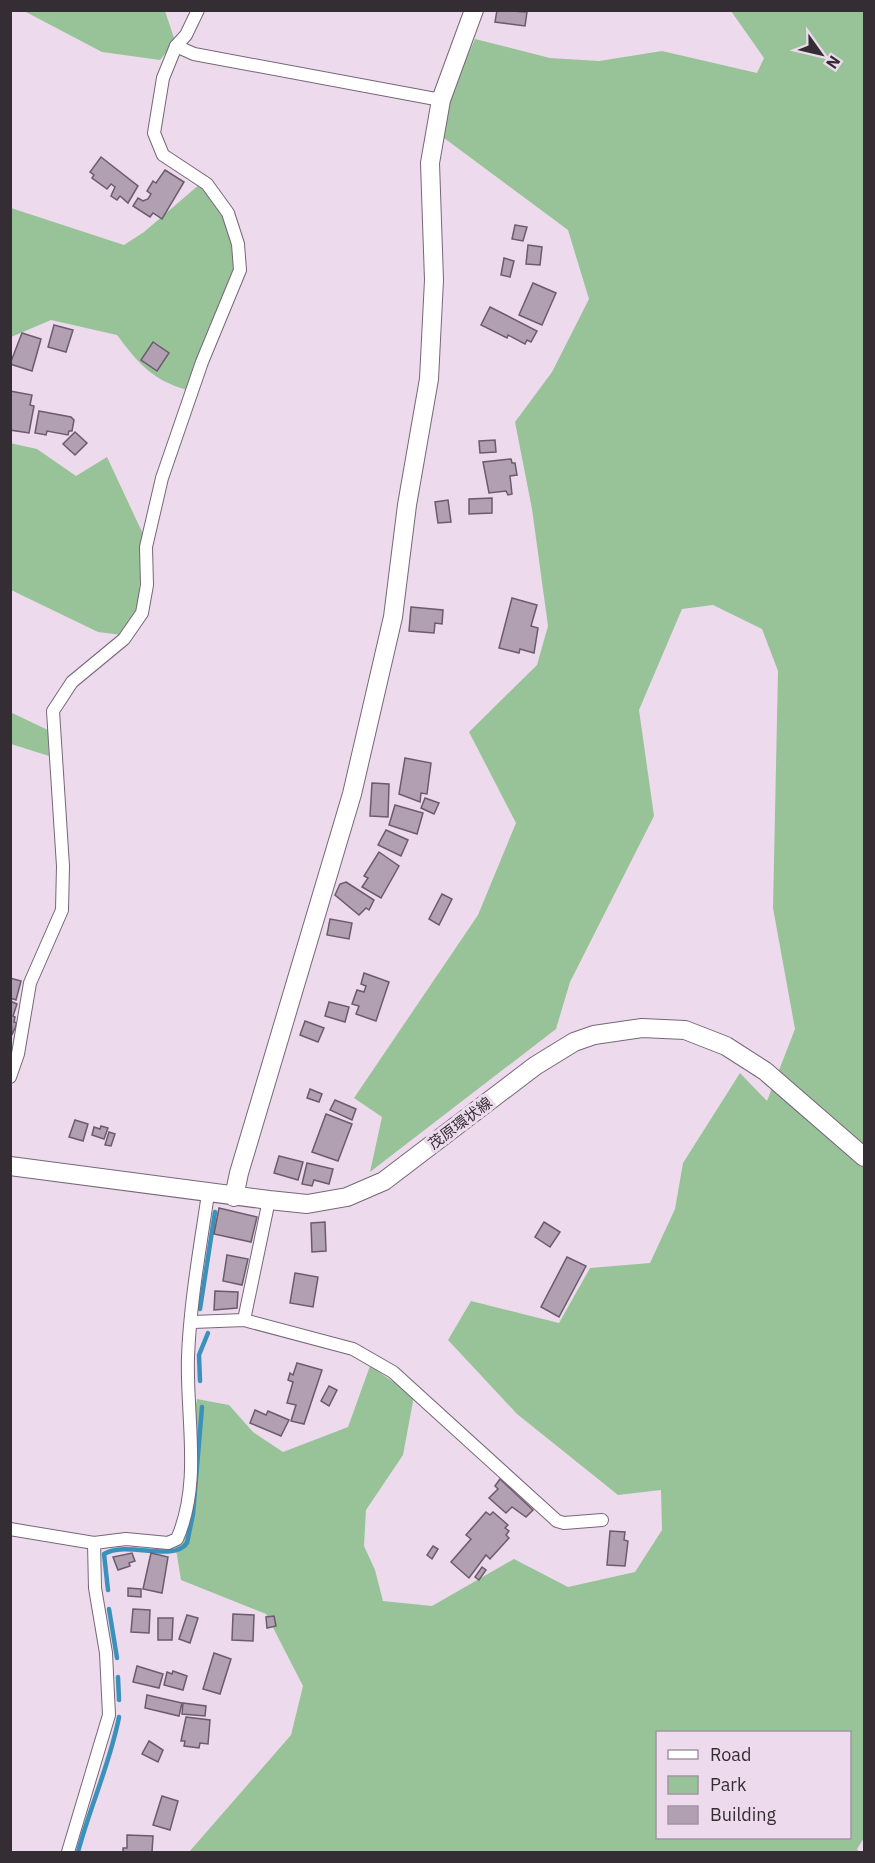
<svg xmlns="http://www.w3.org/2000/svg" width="875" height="1863" viewBox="0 0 875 1863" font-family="'IBM Plex Sans','Noto Sans JP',sans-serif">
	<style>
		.green { fill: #98c398; fill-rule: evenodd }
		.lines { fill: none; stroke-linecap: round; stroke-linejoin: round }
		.stream { stroke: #3a92bc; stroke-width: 4.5 }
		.building { fill: #b0a0b1; stroke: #6b5b6b; stroke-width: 1.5 }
		.street-casing { stroke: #766777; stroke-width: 14 }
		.secondary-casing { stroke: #766777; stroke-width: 20 }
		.street { stroke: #fff; stroke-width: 12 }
		.secondary { stroke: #fff; stroke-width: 18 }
		.labels { text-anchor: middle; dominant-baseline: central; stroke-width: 6; stroke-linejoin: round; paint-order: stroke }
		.street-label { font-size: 15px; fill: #342d34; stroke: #eddbed }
	</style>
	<rect width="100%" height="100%" fill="#eddbed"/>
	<!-- green -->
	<g class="green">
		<path d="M24,11H165L175,41L160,60L102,52Z"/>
		<path d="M731,11H864V1838L857,1849L859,1852H189L291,1735L303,1686L266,1614L181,1580L175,1543L197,1399L229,1405L253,1432L283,1452L348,1427L370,1366L414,1396L403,1455L366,1510L364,1546L375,1570L383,1601L432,1606L514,1559L568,1587L635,1572L662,1530L661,1490L618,1495L517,1414L448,1340L471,1301L559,1323L590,1268L650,1263L675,1209L683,1163L740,1073L767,1101L795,1029L773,908L778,671L762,629L713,605L682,609L639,710L654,816L570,982L556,1029L370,1172L382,1117L354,1098L478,915L516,823L469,732L537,665L548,626L532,509L515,422L552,372L589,299L568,230L440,135L449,97L475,39L550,58L599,61L662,51L757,73L764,58ZM658,1732H850V1838H658Z"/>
		<path d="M200,184L222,211L233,245L235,270L187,390C152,380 138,363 117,335L51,320L11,337V208L124,245L144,232Z"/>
		<path d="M10,443L37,449L76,476L107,457L143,534L138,611L122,635L98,632L11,590Z"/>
		<path d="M10,712L48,730L49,756L11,744Z"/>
	</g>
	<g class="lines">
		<!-- stream -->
		<g class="stream">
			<path d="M200,1309L215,1212"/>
			<path d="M200,1381L199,1355L208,1333"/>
			<path d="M108,1590L104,1554C127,1540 173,1563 187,1543L193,1514L202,1407"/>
			<path d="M109,1609L117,1658"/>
			<path d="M118,1677L119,1700"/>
			<path d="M78,1852C90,1806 110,1764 119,1717"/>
		</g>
	</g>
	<!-- building -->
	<g class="building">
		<path d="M497,10L527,12L525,26L495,22Z"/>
		<path d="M101,157L138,186L128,203L120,196L117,200L111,196L115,187L111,184L107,189L92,178L94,175L90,172Z"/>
		<path d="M165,170L184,182L162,219L153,213L150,217L133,206L138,198L143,201L148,199L151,194L147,191L153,181L156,183Z"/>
		<path d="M515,225L527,227L523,241L512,239Z"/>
		<path d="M528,245L542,247L540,265L526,264Z"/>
		<path d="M504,258L514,261L510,277L501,275Z"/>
		<path d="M533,283L556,293L542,325L519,315Z"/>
		<path d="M490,307L537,331L531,342L527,340L525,344L508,335L507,338L481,325Z"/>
		<path d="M54,325L73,330L66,352L48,347Z"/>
		<path d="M22,333L41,339L32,371L10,364Z"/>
		<path d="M153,342L169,353L157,371L141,360Z"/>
		<path d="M10,391L32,395L30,405L34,406L29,433L10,430Z"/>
		<path d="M39,411L71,417L74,420L72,431H69L68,435L47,431L46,435L35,433Z"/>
		<path d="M75,432L87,443L75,455L63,444Z"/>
		<path d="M495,440L496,452L480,453L479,441Z"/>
		<path d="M511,459L512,463H515L517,475L510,476L512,494L508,495L506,491L489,493L483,462Z"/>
		<path d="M492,498V513L469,514V499Z"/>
		<path d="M448,500L451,522L438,523L435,502Z"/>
		<path d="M512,598L537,605L531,626L538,628L534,653L520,649L519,653L499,648Z"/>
		<path d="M411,607L443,610L442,624L435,623L434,633L409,631Z"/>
		<path d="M405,758L431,763L427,794L421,793L420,802L399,794Z"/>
		<path d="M372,783L389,784L388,817L370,816Z"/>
		<path d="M425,798L439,803L434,814L421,808Z"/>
		<path d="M395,805L423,813L417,834L389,825Z"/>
		<path d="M386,830L408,840L401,856L378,845Z"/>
		<path d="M379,852L399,866L381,898L362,887L368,878L364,876Z"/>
		<path d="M346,882L374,900L369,910L366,908L359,915L335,895L340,884Z"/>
		<path d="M442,894L452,899L439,925L429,919Z"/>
		<path d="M330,919L352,923L349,939L327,935Z"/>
		<path d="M364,973L389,982L376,1021L356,1014L359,1006L352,1004L357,990L364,992L366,986L361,984Z"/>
		<path d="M10,978L21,981L16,1000L10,998Z"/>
		<path d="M10,1001L17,1004L13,1016L15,1017L14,1022L17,1023L12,1035Z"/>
		<path d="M329,1002L349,1007L345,1022L325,1016Z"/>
		<path d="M305,1021L324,1028L318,1042L300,1035Z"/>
		<path d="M310,1089L322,1094L319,1102L307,1098Z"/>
		<path d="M335,1100L356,1109L352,1120L330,1110Z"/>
		<path d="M326,1114L352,1124L338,1161L312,1152Z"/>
		<path d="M75,1120L88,1124L83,1141L69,1137Z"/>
		<path d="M101,1126L108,1128L104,1139L92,1135L94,1127L100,1129Z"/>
		<path d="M109,1132L115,1134L111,1146L105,1145Z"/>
		<path d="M279,1156L303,1162L298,1180L274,1173Z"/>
		<path d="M307,1163L333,1169L329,1184L314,1180L312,1186L302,1184Z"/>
		<path d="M219,1208L257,1217L251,1242L214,1234Z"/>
		<path d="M325,1222L326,1251L312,1252L311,1223Z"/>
		<path d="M544,1222L560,1232L550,1247L535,1237Z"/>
		<path d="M227,1255L248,1259L242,1285L223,1281Z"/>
		<path d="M567,1257L586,1266L559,1317L541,1307Z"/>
		<path d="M295,1273L318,1277L313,1307L290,1303Z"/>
		<path d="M215,1291L238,1292L237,1308L214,1310Z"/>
		<path d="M297,1363L322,1370L304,1424L291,1421L296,1405L287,1403L293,1382L288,1380L290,1373L293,1375Z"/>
		<path d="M329,1386L337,1390L329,1406L321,1401Z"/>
		<path d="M255,1410L266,1415L268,1411L289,1420L281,1436L250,1423Z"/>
		<path d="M500,1479L533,1510L526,1517L512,1507L506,1513L489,1498L498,1489L495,1486Z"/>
		<path d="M486,1512L490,1515L493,1512L508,1525L505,1528L509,1531L506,1535L509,1538L490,1559L486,1555L469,1578L451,1562L471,1539L466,1535Z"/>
		<path d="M610,1531L625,1532L624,1540L628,1541L625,1566L607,1565Z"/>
		<path d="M433,1546L438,1549L432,1559L427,1555Z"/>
		<path d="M132,1553L135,1561L129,1563L130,1566L118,1570L113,1557Z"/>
		<path d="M151,1553L168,1557L162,1593L143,1589Z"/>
		<path d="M482,1567L486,1570L479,1580L475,1577Z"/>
		<path d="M128,1588L141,1589V1597L128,1596Z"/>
		<path d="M133,1609L150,1610L149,1633L131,1632Z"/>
		<path d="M233,1614L254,1615L253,1641L232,1640Z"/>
		<path d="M187,1615L198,1618L190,1643L179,1639Z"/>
		<path d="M274,1616L276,1626L267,1628L266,1617Z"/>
		<path d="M158,1618H173L172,1640H158Z"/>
		<path d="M214,1653L231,1659L220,1694L203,1689Z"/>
		<path d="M137,1666L163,1674L159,1688L133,1682Z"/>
		<path d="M173,1671L187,1676L183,1690L164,1685L167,1672L172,1674Z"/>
		<path d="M147,1695L182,1703L179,1716L145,1708Z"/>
		<path d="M183,1703L206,1706L205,1716L182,1714Z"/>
		<path d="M186,1717L210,1720L208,1744L200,1743L199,1748L184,1746L185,1741H181Z"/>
		<path d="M149,1741L163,1750L158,1762L142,1754Z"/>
		<path d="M162,1796L178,1801L170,1830L153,1825Z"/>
		<path d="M127,1835L153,1836L152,1852H123V1848H127Z"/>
	</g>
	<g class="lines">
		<!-- street casing -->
		<g class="street-casing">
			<g id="street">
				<path d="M176,46L194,54L441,100"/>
				<path d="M10,1077L18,1054L30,983L62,910L63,866L53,711L72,682L124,639L142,613L147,585L146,547L162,478L202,362L240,270L238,244L228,213L207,184L163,155L154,133L163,78L176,46L186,35L198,10"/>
				<path d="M244,1320L269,1200"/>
				<path d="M193,1322L244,1320L353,1349L393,1372L557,1521L564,1523L602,1520"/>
				<path d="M10,1529L94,1543L126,1539L168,1543L177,1539C202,1482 186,1417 188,1357C190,1303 200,1248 208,1194"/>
				<path d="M68,1852L109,1715L106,1653L95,1588L94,1543"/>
			</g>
		</g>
		<!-- secondary casing -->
		<g class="secondary-casing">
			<g id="secondary">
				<path d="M10,1166L269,1200L307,1204L347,1197L384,1181L535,1066L574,1042L594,1035L642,1028L685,1030L726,1046L765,1071L864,1157"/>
				<path d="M234,1197L239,1173L352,794L393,617L407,505L429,379L434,280L430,163L441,100L474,10"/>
			</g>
		</g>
		<!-- street -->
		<use href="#street" class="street"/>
		<!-- secondary -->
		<use href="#secondary" class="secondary"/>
	</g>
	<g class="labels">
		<!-- street labels -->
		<g class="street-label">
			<text transform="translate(460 1123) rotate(-37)">茂原環状線</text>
		</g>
	</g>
	<!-- border -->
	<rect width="875" height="1863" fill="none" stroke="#342d34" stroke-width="24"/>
	<!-- legend -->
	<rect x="656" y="1731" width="195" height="108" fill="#eddbed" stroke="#a395a3" stroke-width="1.5"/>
	<rect x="668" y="1750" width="30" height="9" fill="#ffffff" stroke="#a395a3" stroke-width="1.5"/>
	<text x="710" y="1761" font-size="18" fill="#342d34">Road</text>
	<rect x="668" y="1776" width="30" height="18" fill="#98c398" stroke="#a395a3" stroke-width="1.5"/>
	<text x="710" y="1791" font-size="18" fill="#342d34">Park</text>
	<rect x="668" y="1806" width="30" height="18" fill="#b0a0b1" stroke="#a395a3" stroke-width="1.5"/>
	<text x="710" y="1821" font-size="18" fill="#342d34">Building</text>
	<!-- north arrow -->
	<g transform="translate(821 54) rotate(124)" stroke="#eddbed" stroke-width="4.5" paint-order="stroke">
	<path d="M0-4.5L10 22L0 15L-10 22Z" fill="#342d34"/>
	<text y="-9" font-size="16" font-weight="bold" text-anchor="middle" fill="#342d34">N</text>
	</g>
</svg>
